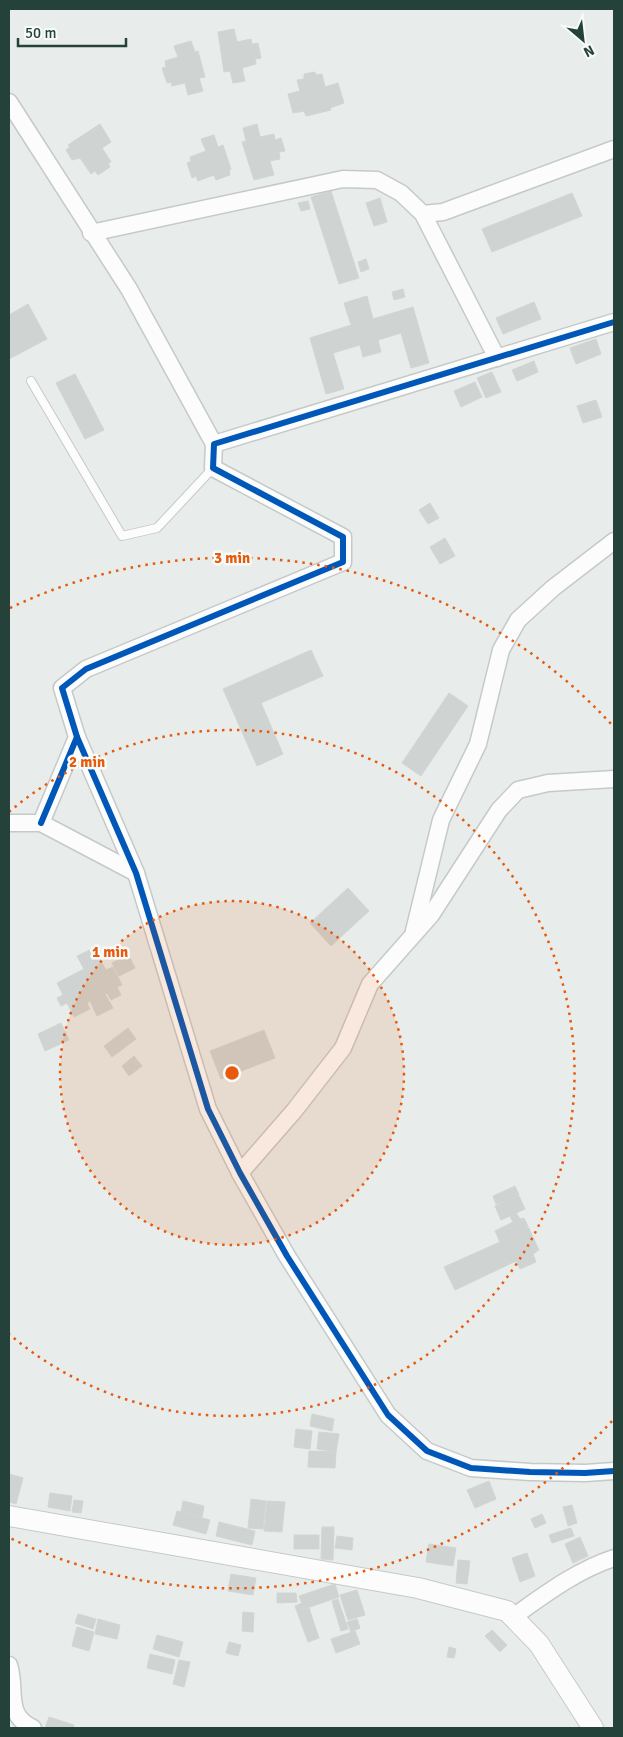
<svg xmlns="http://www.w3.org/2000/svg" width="623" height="1737" viewBox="0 0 623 1737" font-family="Signika,sans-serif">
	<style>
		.building { fill: #cfd4d2; stroke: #d1d6d4 }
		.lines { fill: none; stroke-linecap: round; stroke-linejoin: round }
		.service-casing { stroke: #c5cac8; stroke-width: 10 }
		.minor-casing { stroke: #c5cac8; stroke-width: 19 }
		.tertiary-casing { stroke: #c5cac8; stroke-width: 22 }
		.service { stroke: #fcfcfc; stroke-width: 8 }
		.minor { stroke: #fcfcfc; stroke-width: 16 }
		.tertiary { stroke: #fcfcfc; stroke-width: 20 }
		.cycleway-casing { stroke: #f7fbf9; stroke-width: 9 }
		.cycleway { stroke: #0057b8; stroke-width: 6 }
		.ring { fill: none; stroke: #e8590c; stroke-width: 2.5; stroke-dasharray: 2.5 5 }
		.centre { fill: #e8590c; stroke: #f7fbf9; stroke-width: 2.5 }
		.ring-label { font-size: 15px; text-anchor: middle; font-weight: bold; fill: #e8590c; stroke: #f7fbf9; stroke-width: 5; stroke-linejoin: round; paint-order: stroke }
	</style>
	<rect width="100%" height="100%" fill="#e8edeb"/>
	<!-- building -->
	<g class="building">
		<path d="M234,29L237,42L251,39L252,44L258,43L261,58L255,59L256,64L242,68L245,81L233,83L230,71L224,72L218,32Z"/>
		<path d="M191,41L195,52L198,51L205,77L199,78L203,91L188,95L185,83L172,86L171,82L167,83L162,68L166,67L165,61L178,57L174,46Z"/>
		<path d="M315,72L316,75L322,74L325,87L338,83L344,103L330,108L331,110L306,116L304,111L293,113L288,94L300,91L297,80L304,79V74Z"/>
		<path d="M100,124L111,142L102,148L111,162L108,163L110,167L98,175L95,171L91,174L80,158L72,160L66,150L70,147L68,145Z"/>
		<path d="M257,124L260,137L274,134L275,140L281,138L285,151L279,152L280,159L270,161L274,175L254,180L242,142L246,141L243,128Z"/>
		<path d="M214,135L218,147L223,145L231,169L229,170L230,175L216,180L214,175L198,181L196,176L192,178L187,163L191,161L190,157L206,151L201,139Z"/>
		<path d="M331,191L359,278L339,284L311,197Z"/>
		<path d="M572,193L582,216L492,252L482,229Z"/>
		<path d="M380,198L387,222L374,226L366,203Z"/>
		<path d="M308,201L310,209L301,211L298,203Z"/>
		<path d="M366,259L369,269L361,272L358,262Z"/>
		<path d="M403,289L405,297L394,300L392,292Z"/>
		<path d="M367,296L373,319L413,307L429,363L411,368L401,333L378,340L381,352L363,357L360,345L333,353L344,389L326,394L310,338L351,325L344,303Z"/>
		<path d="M534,302L541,319L503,334L496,318Z"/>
		<path d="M28,304L47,339L9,359V315Z"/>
		<path d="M596,339L601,354L576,364L570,348Z"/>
		<path d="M534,361L538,372L517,381L512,370Z"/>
		<path d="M492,372L501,392L486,398L477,378Z"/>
		<path d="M75,374L104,430L85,439L56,383Z"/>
		<path d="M475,382L482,397L461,407L454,391Z"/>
		<path d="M596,400L602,417L583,423L577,406Z"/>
		<path d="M430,503L439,518L428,524L419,510Z"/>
		<path d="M445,538L455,556L440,564L430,547Z"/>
		<path d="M311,650L323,676L261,703L283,754L257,766L223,689Z"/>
		<path d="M449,693L468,706L421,776L402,763Z"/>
		<path d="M348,888L369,911L331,946L310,923Z"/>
		<path d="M94,948L106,970L113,967L122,985L117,987L121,995L111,1000L107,993L105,994L113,1008L97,1016L90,1001L87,1003L90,1009L74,1017L67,1003L61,1006L57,998L63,995L57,983L84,969L77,956Z"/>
		<path d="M128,954L135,968L119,976L112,963Z"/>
		<path d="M61,1023L69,1040L45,1051L38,1034Z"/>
		<path d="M128,1028L136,1039L112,1057L104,1046Z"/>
		<path d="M264,1030L275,1058L221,1079L210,1051Z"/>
		<path d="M134,1056L142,1066L129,1076L122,1066Z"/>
		<path d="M515,1186L519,1195L510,1199L519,1196L525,1209L516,1213L520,1219L524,1218L539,1250L533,1254L536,1262L520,1269L516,1261L455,1290L444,1267L500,1242L495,1231L513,1222L510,1216L501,1220L495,1206L504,1202L496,1204L493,1196Z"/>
		<path d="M312,1414L334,1419L332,1431L310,1426Z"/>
		<path d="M296,1429L312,1431L310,1449L294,1447Z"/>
		<path d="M319,1432L339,1434L336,1452L317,1449Z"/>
		<path d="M309,1451L336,1452L335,1468L308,1467Z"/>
		<path d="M9,1474L23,1478L16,1504L9,1502Z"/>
		<path d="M489,1481L496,1499L475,1508L467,1490Z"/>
		<path d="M50,1493L72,1496L70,1511L48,1507Z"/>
		<path d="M251,1499L266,1501L263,1529L248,1528Z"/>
		<path d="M74,1500L83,1501L81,1513L72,1512Z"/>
		<path d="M183,1501L204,1506L202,1517L181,1512Z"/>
		<path d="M267,1501L285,1502L282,1532L264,1531Z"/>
		<path d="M572,1505L577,1523L568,1526L563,1507Z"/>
		<path d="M177,1511L210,1520L206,1534L173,1525Z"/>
		<path d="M542,1514L546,1523L535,1528L531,1519Z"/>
		<path d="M219,1522L255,1531L252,1545L216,1536Z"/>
		<path d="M322,1527H334L333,1560L321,1559Z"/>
		<path d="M571,1528L574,1536L552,1543L549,1535Z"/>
		<rect x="294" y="1535" width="25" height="14"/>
		<path d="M337,1536L353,1538L352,1550L335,1548Z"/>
		<path d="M580,1537L588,1556L573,1563L565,1544Z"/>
		<path d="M429,1544L456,1548L453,1566L426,1562Z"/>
		<path d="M527,1553L535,1576L520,1582L512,1558Z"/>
		<path d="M458,1560L470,1561L467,1584L456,1583Z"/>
		<path d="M231,1574L256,1578L253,1595L228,1591Z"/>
		<path d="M335,1584L339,1597L304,1609L299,1596Z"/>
		<path d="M357,1590L365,1615L348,1620L340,1595Z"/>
		<path d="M277,1593H296L297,1602L277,1603Z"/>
		<path d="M338,1599L348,1629L341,1631L332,1601Z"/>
		<path d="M302,1603L304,1610L309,1608L319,1638L308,1642L295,1606Z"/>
		<path d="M243,1612L254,1613L253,1632L242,1631Z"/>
		<path d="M78,1614L96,1619L93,1629L75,1623Z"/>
		<path d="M98,1619L120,1625L117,1639L95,1634Z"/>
		<path d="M357,1619L360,1628L351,1632L347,1622Z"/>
		<path d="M77,1627L94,1632L89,1651L72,1646Z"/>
		<path d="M492,1630L507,1645L500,1652L485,1636Z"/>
		<path d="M355,1631L360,1644L336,1653L331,1639Z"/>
		<path d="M157,1635L183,1642L179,1657L153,1649Z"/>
		<path d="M229,1642L241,1645L238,1656L226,1653Z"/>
		<path d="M449,1647L456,1649L454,1658L447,1657Z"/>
		<path d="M150,1654L175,1660L172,1674L147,1668Z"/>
		<path d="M179,1660L190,1662L184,1687L173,1684Z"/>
		<path d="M49,1717L74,1725L73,1728H45Z"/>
	</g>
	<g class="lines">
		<!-- service casing -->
		<g class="service-casing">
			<path id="service" d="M31,381L122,536L157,528L213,468"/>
		</g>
		<!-- minor casing -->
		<g class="minor-casing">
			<g id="minor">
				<path d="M9,102L129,289L214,444"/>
				<path d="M423,214L497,358"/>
				<path d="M91,233L343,179L377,180L401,193L423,214L443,212L614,149"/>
				<path d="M77,737L136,873L208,1109L240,1173L287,1256L388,1415L427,1451L471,1468L530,1472L585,1473L614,1471"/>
				<path d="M9,823H41L136,873"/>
				<path d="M41,823L77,737L62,688L86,669L343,562V537L213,468L214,444L614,322"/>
				<path d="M414,931L441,820L478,744L501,650L518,620L553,588L614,541"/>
				<path d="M240,1173L294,1111L343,1048L370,984L431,915L499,810L518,790L548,783L614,779"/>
				<path d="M513,1617C544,1595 577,1570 614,1558"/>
				<path d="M9,1665C17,1689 4,1715 33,1728"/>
			</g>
		</g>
		<!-- tertiary casing -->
		<g class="tertiary-casing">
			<path id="tertiary" d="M9,1516L418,1588L507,1611L539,1644L593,1728"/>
		</g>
		<!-- service -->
		<use href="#service" class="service"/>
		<!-- minor -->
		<use href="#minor" class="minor"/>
		<!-- tertiary -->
		<use href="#tertiary" class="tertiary"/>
		<!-- cycleway casing -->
		<g class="cycleway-casing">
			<g id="cycleway">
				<path d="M77,737L136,873L208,1109L240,1173L287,1256L388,1415L427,1451L471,1468L530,1472L585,1473L614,1471"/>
				<path d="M41,823L77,737L62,688L86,669L343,562V537L213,468L214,444L614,322"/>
			</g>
		</g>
		<!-- cycleway -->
		<use href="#cycleway" class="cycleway"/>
	</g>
	<!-- distance rings -->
	<circle cx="232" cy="1073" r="172" fill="#e8590c" fill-opacity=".12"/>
	<g class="ring">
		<circle cx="232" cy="1073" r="172"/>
		<path d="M9 812A343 343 0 1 1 9 1334"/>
		<path d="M612 1421A515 515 0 0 1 10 1538M10 608A515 515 0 0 1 612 725"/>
	</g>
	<circle cx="232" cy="1073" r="8" class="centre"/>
	<g class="ring-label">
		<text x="232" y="563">3 min</text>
		<text x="87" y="767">2 min</text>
		<text x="110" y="957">1 min</text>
	</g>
	<!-- border -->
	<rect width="623" height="1737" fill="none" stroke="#24423a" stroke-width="20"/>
	<!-- north arrow -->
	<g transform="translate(583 40) rotate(152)" stroke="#f7fbf9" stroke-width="4" paint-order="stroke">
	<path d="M0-4L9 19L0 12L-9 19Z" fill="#24423a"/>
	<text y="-8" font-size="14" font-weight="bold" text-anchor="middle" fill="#24423a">N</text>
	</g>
	<!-- scale -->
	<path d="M18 38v8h108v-8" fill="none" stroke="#24423a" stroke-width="2.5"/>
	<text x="25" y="38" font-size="15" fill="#24423a" stroke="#f7fbf9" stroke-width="4" paint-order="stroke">50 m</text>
</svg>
